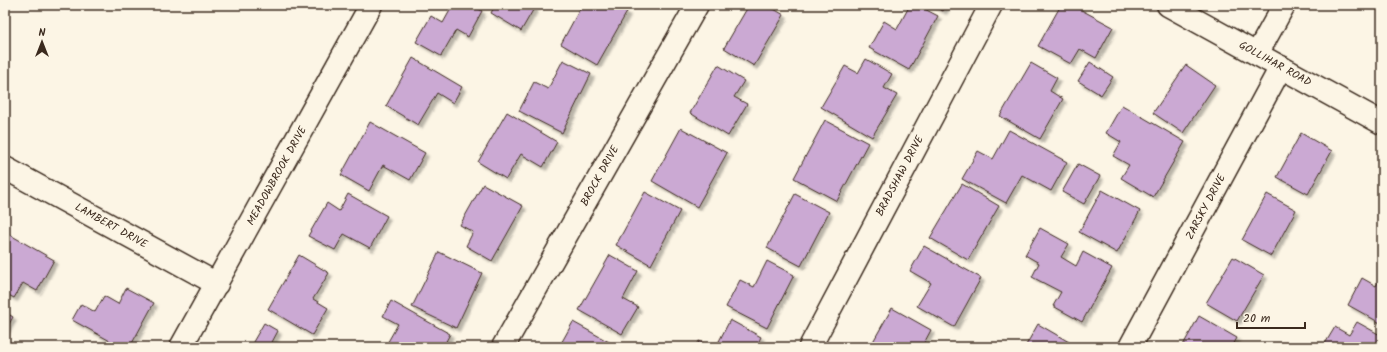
<svg xmlns="http://www.w3.org/2000/svg" width="1387" height="352" viewBox="0 0 1387 352" font-family="Kalam,sans-serif">
	<style>
		.building { fill: #cba9d3; stroke: #3b2a1e; filter: url(#shadow) }
		.lines { fill: none; stroke-linecap: round; stroke-linejoin: round }
		.minor-casing { stroke: #3b2a1e; stroke-width: 25 }
		.minor { stroke: #fcf5e5; stroke-width: 22 }
		.labels { text-anchor: middle; dominant-baseline: central; stroke-width: 3.5; stroke-linejoin: round; paint-order: stroke }
		.street-label { font-size: 11px; fill: #3b2a1e; stroke: #fcf5e5 }
	</style>
	<defs>
		<filter id="shadow"><feDropShadow dx="3.5" dy="3.5" stdDeviation="1" flood-color="#0004"/></filter>
	</defs>
	<rect width="100%" height="100%" fill="#fcf5e5"/>
	<filter id="ink" filterUnits="userSpaceOnUse"><feTurbulence type="fractalNoise" baseFrequency=".025" numOctaves="2"/><feDisplacementMap in="SourceGraphic" scale="8" xChannelSelector="R" yChannelSelector="G"/><feConvolveMatrix kernelMatrix="1 2 1 2 8 2 1 2 1" color-interpolation-filters="sRGB"/></filter>
	<g filter="url(#ink)">
		<!-- building -->
		<g class="building">
			<path d="M453,5H472L482,11L468,37L456,30L441,56L416,42L431,16L443,23Z"/>
			<path d="M495,5H536L521,31L491,13Z"/>
			<path d="M582,5H614L627,12L597,65L561,44Z"/>
			<path d="M749,5H767L784,15L754,66L724,48Z"/>
			<path d="M910,5H917L938,16L909,70L869,48L884,21L897,29Z"/>
			<path d="M932,5H947L943,11Z"/>
			<path d="M1061,5H1072L1113,27L1096,58L1080,49L1071,64L1038,46Z"/>
			<path d="M413,58L462,87L453,103L437,93L418,125L386,106Z"/>
			<path d="M866,59L892,74L884,88L897,95L872,137L821,107L845,66L858,73Z"/>
			<path d="M563,60L591,74L562,133L519,111L534,82L548,89Z"/>
			<path d="M1090,62L1113,77L1101,95L1078,81Z"/>
			<path d="M1031,63L1057,78L1050,91L1063,99L1040,139L1000,116Z"/>
			<path d="M718,65L744,81L734,97L747,104L728,136L690,113Z"/>
			<path d="M1186,65L1215,85L1183,133L1153,113Z"/>
			<path d="M1122,105L1185,142L1153,197L1121,178L1129,165L1113,156L1121,142L1106,133Z"/>
			<path d="M507,112L557,142L543,167L521,154L506,179L478,162Z"/>
			<path d="M825,120L868,143L837,201L794,178Z"/>
			<path d="M370,122L425,153L410,180L383,165L369,191L341,175Z"/>
			<path d="M681,128L727,153L697,207L652,181Z"/>
			<path d="M1009,130L1067,162L1051,191L1022,175L1006,203L962,179L978,151L993,159Z"/>
			<path d="M1301,133L1332,151L1308,194L1277,177Z"/>
			<path d="M1078,164L1100,176L1084,204L1062,192Z"/>
			<path d="M483,184L523,206L492,261L466,246L473,232L460,225Z"/>
			<path d="M962,184L999,206L968,260L930,238Z"/>
			<path d="M1102,190L1140,211L1117,253L1079,232Z"/>
			<path d="M645,192L680,211L651,265L616,245Z"/>
			<path d="M348,194L387,216L370,248L344,234L335,250L308,236L327,203L339,211Z"/>
			<path d="M795,194L829,212L801,266L767,248Z"/>
			<path d="M1267,194L1296,210L1271,256L1242,240Z"/>
			<path d="M1040,228L1069,244L1061,257L1076,266L1083,252L1112,268L1082,322L1053,306L1061,292L1032,277L1039,263L1025,255Z"/>
			<path d="M5,232L54,260L37,291L23,283L14,298L5,293Z"/>
			<path d="M924,246L981,278L954,327L917,306L931,283L910,271Z"/>
			<path d="M439,252L482,273L456,328L412,307Z"/>
			<path d="M299,255L329,273L313,299L328,308L312,335L268,309Z"/>
			<path d="M610,255L638,271L623,299L638,307L622,334L579,310Z"/>
			<path d="M1233,257L1264,275L1237,321L1206,303Z"/>
			<path d="M767,261L794,275L767,328L726,307L740,280L754,287Z"/>
			<path d="M1382,275V324L1348,305L1362,278L1376,286Z"/>
			<path d="M126,288L154,303L130,347H121L72,320L81,304L95,312L104,296L118,304Z"/>
			<path d="M391,301L450,334L443,347H385L398,324L383,316Z"/>
			<path d="M892,308L931,330L922,347H870Z"/>
			<path d="M5,312L13,317L5,331Z"/>
			<path d="M1199,316L1237,338L1232,347H1182Z"/>
			<path d="M730,320L761,337L756,347H716Z"/>
			<path d="M573,322L618,347H559Z"/>
			<path d="M1357,322L1382,336V344L1380,347H1323L1335,327L1349,335Z"/>
			<path d="M264,323L278,331L271,344L275,347H250Z"/>
			<path d="M1038,324L1069,342L1066,347H1025Z"/>
			<path d="M699,341L711,347H696Z"/>
		</g>
		<g class="lines">
			<!-- minor casing -->
			<g class="minor-casing">
				<g id="minor">
					<path d="M1168,5L1382,123"/>
					<path d="M1257,54L1284,5"/>
					<path d="M5,168L217,284"/>
					<path d="M181,347L371,5"/>
					<path d="M503,347L697,5"/>
					<path d="M810,347L991,5"/>
					<path d="M1130,347L1281,67"/>
				</g>
			</g>
			<!-- minor -->
			<use href="#minor" class="minor"/>
		</g>
	</g>
	<g class="labels">
		<!-- street labels -->
		<g class="street-label">
			<text transform="translate(1275 64) rotate(29)">GOLLIHAR ROAD</text>
			<text transform="translate(277 176) rotate(-61)">MEADOWBROOK DRIVE</text>
			<text transform="translate(600 176) rotate(-61)">BROCK DRIVE</text>
			<text transform="translate(900 176) rotate(-62)">BRADSHAW DRIVE</text>
			<text transform="translate(1206 207) rotate(-62)">ZARSKY DRIVE</text>
			<text transform="translate(111 226) rotate(29)">LAMBERT DRIVE</text>
		</g>
	</g>
	<!-- margin -->
	<rect width="1387" height="352" fill="none" stroke="#fcf5e5" stroke-width="20"/>
	<rect x="10" y="10" width="1367" height="332" fill="none" stroke="#3b2a1e" stroke-width="1.5" filter="url(#ink)"/>
	<!-- north arrow -->
	<g transform="translate(42 42)" stroke="#fcf5e5" stroke-width="3" paint-order="stroke">
	<path d="M0-3L7 15L0 10L-7 15Z" fill="#3b2a1e"/>
	<text y="-6" font-size="11" font-weight="bold" text-anchor="middle" fill="#3b2a1e">N</text>
	</g>
	<!-- scale -->
	<path d="M1237 322v6h68v-6" fill="none" stroke="#3b2a1e" stroke-width="2"/>
	<text x="1243" y="322" font-size="12" fill="#3b2a1e" stroke="#fcf5e5" stroke-width="3" paint-order="stroke">20 m</text>
</svg>
